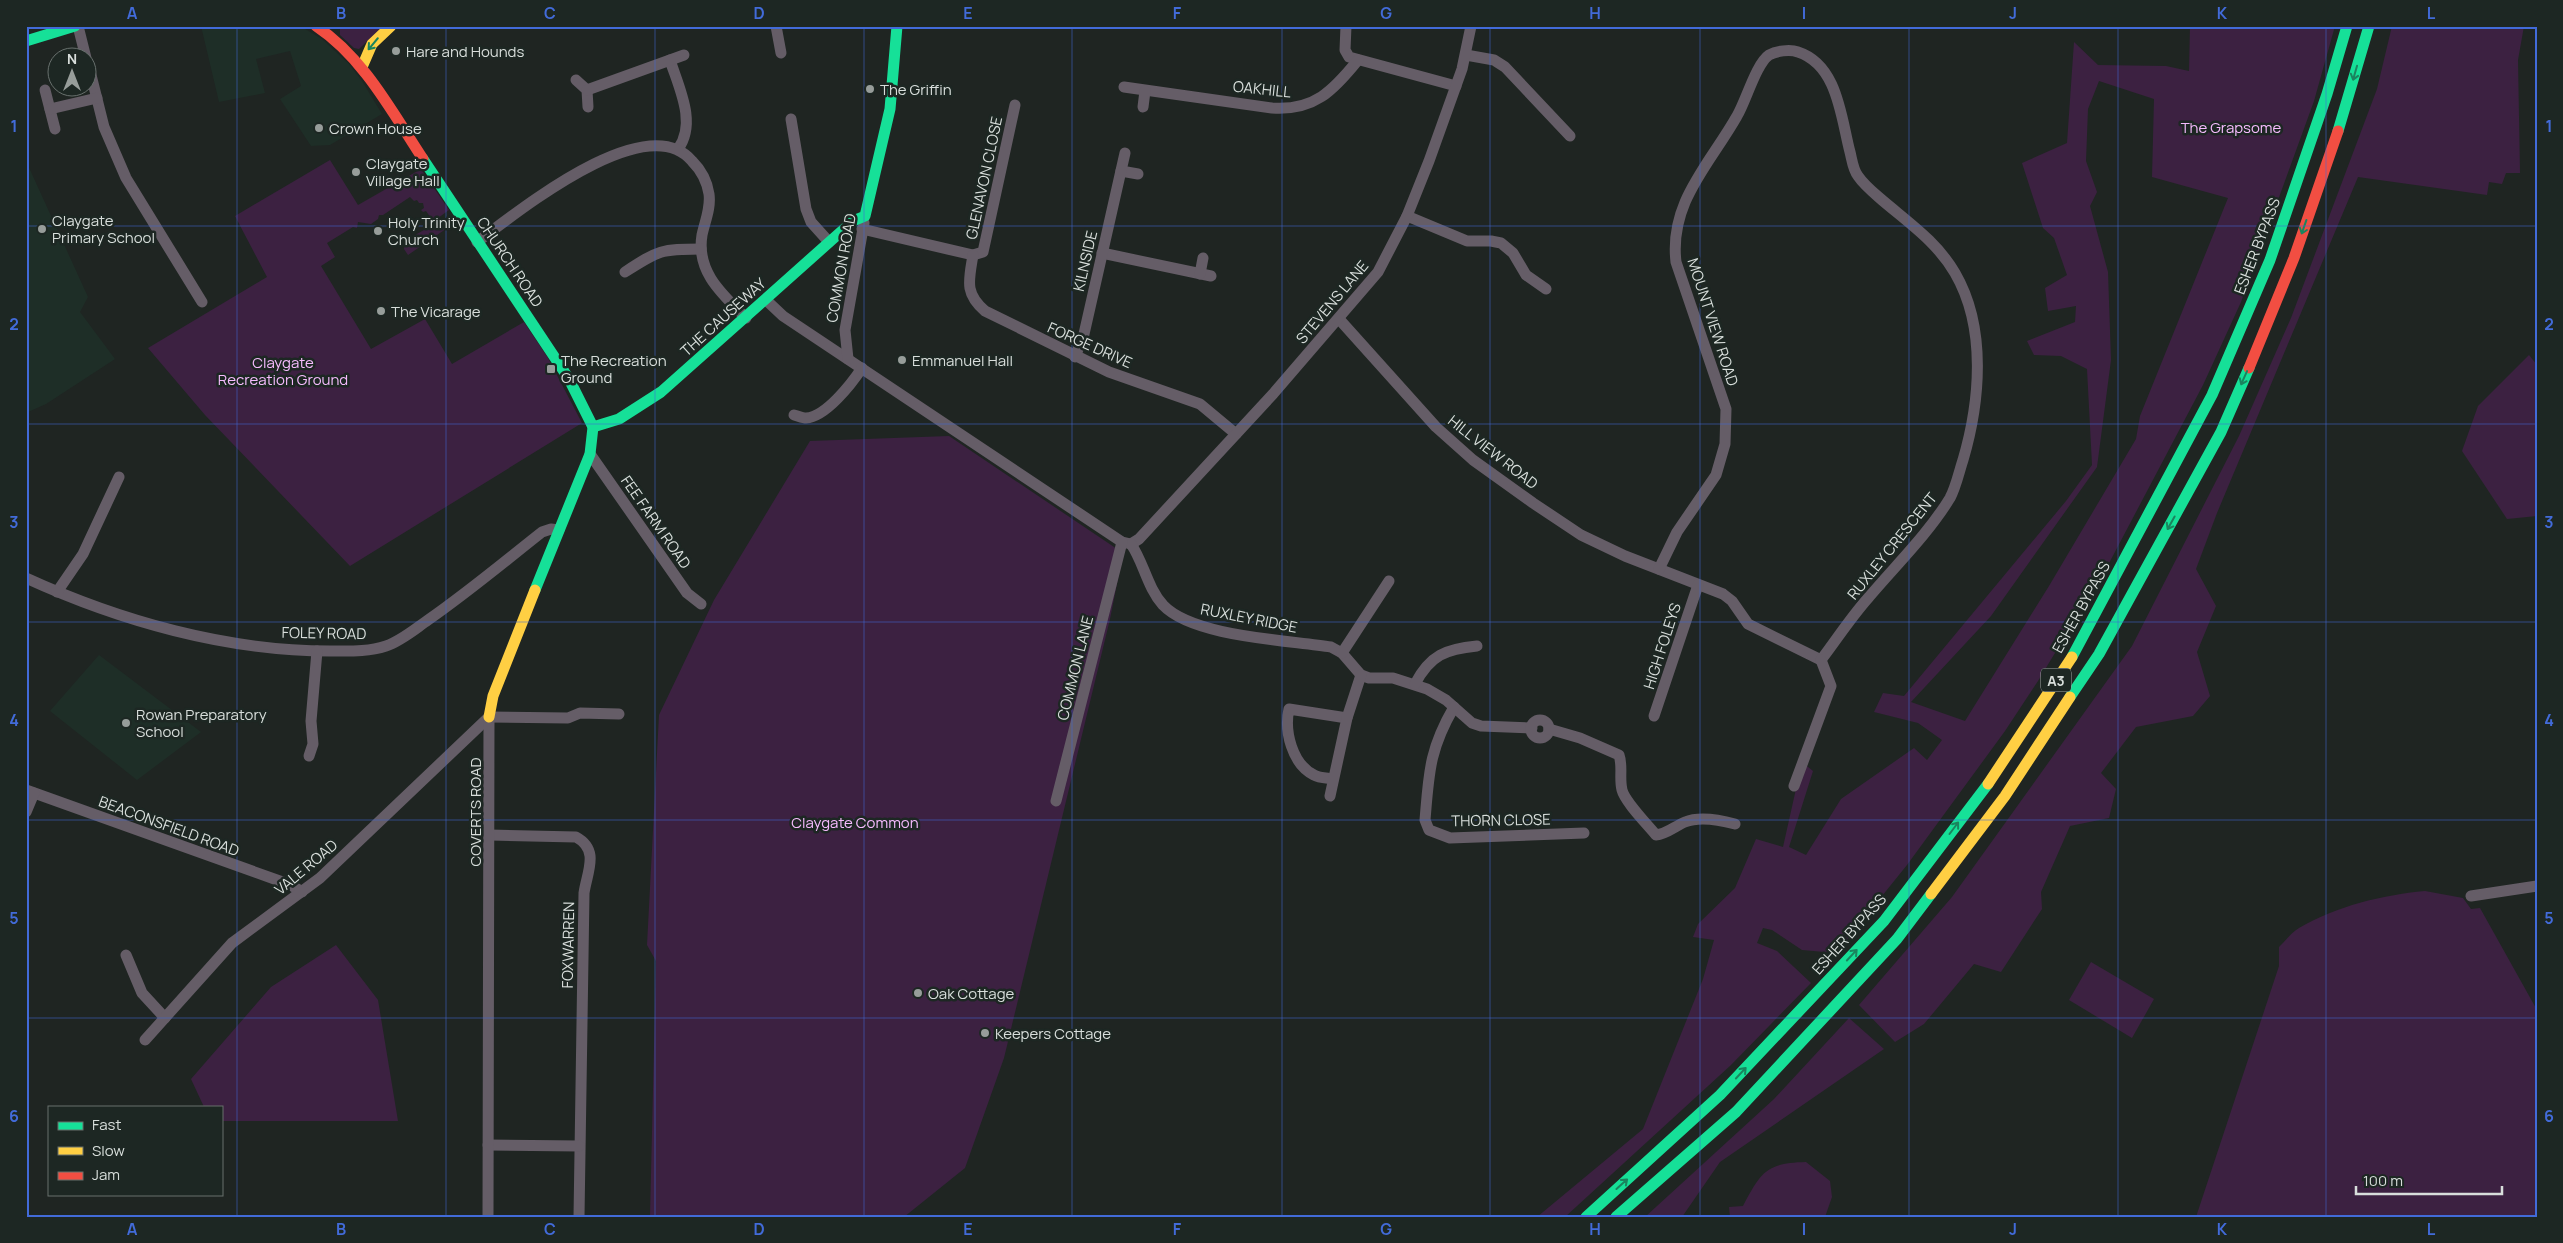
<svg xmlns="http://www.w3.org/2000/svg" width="2563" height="1243" viewBox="0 0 2563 1243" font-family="Manrope,sans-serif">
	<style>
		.built { fill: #1e2e27 }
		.green { fill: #3c2141; fill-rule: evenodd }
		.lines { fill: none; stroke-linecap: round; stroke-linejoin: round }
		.street { stroke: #655d67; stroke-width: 11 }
		.fast { stroke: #16e098; stroke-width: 11 }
		.slow { stroke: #ffcf43; stroke-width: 11 }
		.jam { stroke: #f24e42; stroke-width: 11 }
		.oneway { stroke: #1a845e }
		.grid { fill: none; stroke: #426bd9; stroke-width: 1; stroke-opacity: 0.55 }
		.poi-dot { fill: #979d9a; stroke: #1d2723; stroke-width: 2 }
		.labels { text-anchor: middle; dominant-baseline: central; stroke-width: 5; stroke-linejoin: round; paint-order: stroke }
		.shield { fill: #1d2723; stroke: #a0a7a4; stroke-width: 1 }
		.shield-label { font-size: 14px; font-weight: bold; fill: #d8dedb }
		.poi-label { font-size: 15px; fill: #d8dedb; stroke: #1d2723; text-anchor: start }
		.street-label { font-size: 15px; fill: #d8dedb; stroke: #1d2723 }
		.park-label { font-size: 15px; fill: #f6bbfe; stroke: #1d2723 }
		.neatline { fill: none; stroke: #426bd9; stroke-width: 2 }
		.grid-label { font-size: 16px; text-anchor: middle; font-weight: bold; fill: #426bd9 }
	</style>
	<rect width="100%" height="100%" fill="#1f2522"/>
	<!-- built -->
	<g class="built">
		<path d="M201,26H300L322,39L349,64L362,81L382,114L330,145L311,146L280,99L301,86L290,51L256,59L265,93L219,102Z"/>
		<path d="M26,161L88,297L80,312L115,359L46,404L26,413Z"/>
		<path d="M99,655L201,732L137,780L50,711Z"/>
	</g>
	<!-- green -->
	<g class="green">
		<path d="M345,26H383L359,49L354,48L340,35V29Z"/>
		<path d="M2190,26H2335L2314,101L2241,302L2203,385L2107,567L2038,681L2005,731L1907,865L1836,953L1802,950L1772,930L1763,928L1757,943L1777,951L1811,983L1731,1065L1565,1217H1537L1643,1129L1703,979L1714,940L1693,937L1698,924L1735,888L1756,839L1783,847L1802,762L1813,771L1789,847L1806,855L1841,799L1914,748L1927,760L1942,740L1918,723L1874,712L1883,693L1904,696L2066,501L2092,465L2087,369L2061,356L2034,355L2027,341L2075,322L2076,306L2048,311L2045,288L2067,275L2054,238L2043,228L2022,163L2067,143L2074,42L2098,65L2166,66L2189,71ZM2099,81L2154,99L2152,177L2228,198L2140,416L2136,439L2049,586L1965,721L1911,702L1991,616L2097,467L2111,360L2108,272L2090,206L2097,192L2086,161L2088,109Z"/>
		<path d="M2392,26H2524L2518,60L2520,173H2506L2502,184L2489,182L2487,195L2358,177L2217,513L2196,569L2216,606L2197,652L2210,696L2193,716L2136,727L2101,773L2116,789L2109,818L2070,826L2041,892L2042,909L2001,972L1974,964L1924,1024L1895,1042L1859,1005L1952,897L2132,646L2239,436L2291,318L2377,89Z"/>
		<path d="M330,160L358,205L421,169L449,210L438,218H431L426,211L423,212L421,210L424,208L423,203H419L417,200L414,201L410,197L383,215H379L378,219L371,224L358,222L357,228L353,227L327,243L335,257L321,266L371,349L425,319L452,364L524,322L548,358L582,423L350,566L205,415L148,348L267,277L235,216Z"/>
		<path d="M453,220V224L408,255L404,249L405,241C421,232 434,222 453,220Z"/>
		<path d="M2529,355L2537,365V516L2507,519L2462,451L2478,406Z"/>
		<path d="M949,436L1123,553L1110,619L1004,1058L965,1168L904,1217H650L656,961L647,945L659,715L714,600L810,441Z"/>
		<path d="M2425,891L2463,898L2471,909L2480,908L2537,1010V1217H2196L2279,966V947C2285,941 2291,933 2299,928C2337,906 2382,895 2425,891Z"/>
		<path d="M336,945L378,1000L398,1121H221V1107H204L191,1079L271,987Z"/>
		<path d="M2091,962L2154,999L2132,1038L2069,1000Z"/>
		<path d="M1849,1018L1884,1049L1720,1162L1682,1217H1645L1774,1099Z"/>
		<path d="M1806,1162L1830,1181L1832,1197L1825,1217H1730L1729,1207L1743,1206C1761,1172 1766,1163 1806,1162Z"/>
	</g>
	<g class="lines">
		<!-- street -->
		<g class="street">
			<path d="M78,26L86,58"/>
			<path d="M776,26L781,53"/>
			<path d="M1346,26L1345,50L1349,57L1456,86"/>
			<path d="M1466,55L1494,60L1505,67L1570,136"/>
			<path d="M670,60C679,88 697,123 678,149"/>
			<path d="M88,63L104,127L126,178L202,302"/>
			<path d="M576,80L587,90L588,107"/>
			<path d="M1124,87L1272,108C1314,111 1333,91 1358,60"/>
			<path d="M45,90L55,129"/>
			<path d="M587,90L684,55"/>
			<path d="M1143,107L1145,91"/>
			<path d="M50,109L97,98"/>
			<path d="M791,119L806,209L811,222L829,242"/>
			<path d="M1121,171L1138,174"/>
			<path d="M1407,216L1467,241H1491L1501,243L1513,253L1526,275L1546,289"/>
			<path d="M862,229L973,255L983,252L1015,105"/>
			<path d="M477,242C518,212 646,107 692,161C701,170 707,181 709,194C711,208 705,221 702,235C696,272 722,294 746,318"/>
			<path d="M1102,253L1211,276"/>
			<path d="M973,255C969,280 964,293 985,311L1109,372L1200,404L1236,434"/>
			<path d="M625,272C659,250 661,249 701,249"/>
			<path d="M1200,274L1203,258"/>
			<path d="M766,300L783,316L1122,542L1131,544"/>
			<path d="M1339,319L1436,427L1473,460L1533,503L1581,535L1625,556L1723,594L1732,601L1748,624L1821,660"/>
			<path d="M1075,357L1084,334L1125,153"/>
			<path d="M848,359L845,330L864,223"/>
			<path d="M794,415C798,416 803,418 806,418C826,417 852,383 862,368"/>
			<path d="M590,454L687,593L701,604"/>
			<path d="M1131,544L1139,539L1273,394L1378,272L1407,216L1429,161L1462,69L1471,26"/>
			<path d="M1131,544C1144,563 1147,587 1163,605C1193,637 1288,640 1331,647L1342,653L1361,675L1369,678H1393L1427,689L1446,700L1472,723L1481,726L1532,728"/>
			<path d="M1659,569L1677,532L1716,475L1725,444L1726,409L1676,262C1669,202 1710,164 1737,116C1746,101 1756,64 1769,55C1776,51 1790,49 1798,52C1838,65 1841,118 1850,152C1852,160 1853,170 1858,176C1864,185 1874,193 1882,200C1909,223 1937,242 1955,273C1987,328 1980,402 1963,460C1959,472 1956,487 1950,498C1928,534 1896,565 1869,597C1851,617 1837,639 1821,660"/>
			<path d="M26,578C120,621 226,651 330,651C349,651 368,652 386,646C401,641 415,629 428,620C467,593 504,562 542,532L551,529L559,530"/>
			<path d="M57,592L83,554L119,477"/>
			<path d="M1342,653L1389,581"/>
			<path d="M1415,684C1430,655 1446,649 1477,646"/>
			<path d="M1454,707C1429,750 1429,773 1425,820L1429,830L1450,838L1584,833"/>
			<path d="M1654,716L1698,585"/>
			<path d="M489,717L568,718L580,713L619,714"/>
			<circle cx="1540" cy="729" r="9"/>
			<path d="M1549,729L1580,738L1619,755C1623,766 1619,778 1622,790C1625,802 1648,825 1656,835C1667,834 1675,826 1685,822C1700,816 1720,820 1735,824"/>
			<path d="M309,756L313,744L311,721L317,651"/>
			<path d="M1333,779C1327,778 1319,778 1314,775C1292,764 1284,731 1289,709L1347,718"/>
			<path d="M1794,786L1831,686L1821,660"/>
			<path d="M26,790L291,885L302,892"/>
			<path d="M1330,796L1347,718L1361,675"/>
			<path d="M1056,801L1122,542"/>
			<path d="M26,812L34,793"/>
			<path d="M490,835L576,837C600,850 587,872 584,893L579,1217"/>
			<path d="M2471,896L2537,886"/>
			<path d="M126,955L142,993L165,1018"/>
			<path d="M145,1040L232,943L320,878L489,717"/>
			<path d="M488,1145L579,1146"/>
			<path d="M488,1217L489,717"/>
		</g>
		<!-- fast -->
		<g class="fast">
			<path d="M26,41L75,26"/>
			<path d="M2338,131L2369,26"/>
			<path d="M423,159L569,379L593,427L590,454L535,590"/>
			<path d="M593,427L619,419L661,392L853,221L865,216L890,109L897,26"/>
			<path d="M2072,657L2212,395L2270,260L2327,94L2347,26"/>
			<path d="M2070,697L2099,654L2221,432L2249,368"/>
			<path d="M1586,1217L1720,1095L1884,921L1988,784"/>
			<path d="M1616,1217L1736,1112L1897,939L1931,894"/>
		</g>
		<!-- slow -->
		<g class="slow">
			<path d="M362,67L372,44L391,26"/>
			<path d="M489,717L493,696L535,590"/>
			<path d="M1988,784L2072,657"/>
			<path d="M1931,894L2005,796L2070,697"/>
		</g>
		<!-- jam -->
		<g class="jam">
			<path d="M316,26C364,58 392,112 423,159"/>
			<path d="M2249,368L2294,258L2338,131"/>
		</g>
	</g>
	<!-- one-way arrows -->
	<defs><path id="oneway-shaft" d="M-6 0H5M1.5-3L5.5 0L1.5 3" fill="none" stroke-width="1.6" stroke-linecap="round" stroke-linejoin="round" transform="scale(1.25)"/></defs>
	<g class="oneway">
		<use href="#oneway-shaft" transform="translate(373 44) rotate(130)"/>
		<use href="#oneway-shaft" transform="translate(2355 73) rotate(106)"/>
		<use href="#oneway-shaft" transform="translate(2304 227) rotate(109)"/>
		<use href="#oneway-shaft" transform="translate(2244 378) rotate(114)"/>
		<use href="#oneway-shaft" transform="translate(2171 523) rotate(119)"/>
		<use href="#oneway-shaft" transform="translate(1954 828) rotate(-53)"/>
		<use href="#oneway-shaft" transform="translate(1852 955) rotate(-47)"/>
		<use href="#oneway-shaft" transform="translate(1741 1073) rotate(-47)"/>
		<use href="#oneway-shaft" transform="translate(1622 1184) rotate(-42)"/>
	</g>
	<!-- grid -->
	<path class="grid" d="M237,26V1217M446,26V1217M655,26V1217M864,26V1217M1072,26V1217M1282,26V1217M1490,26V1217M1700,26V1217M1909,26V1217M2118,26V1217M2326,26V1217M26,226H2537M26,424H2537M26,622H2537M26,820H2537M26,1018H2537"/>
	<!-- markers -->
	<g class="poi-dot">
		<circle cx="396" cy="51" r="5"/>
		<circle cx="870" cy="89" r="5"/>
		<circle cx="319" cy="128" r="5"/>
		<circle cx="356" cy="172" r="5"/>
		<circle cx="42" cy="229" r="5"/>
		<circle cx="378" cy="231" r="5"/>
		<circle cx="381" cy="311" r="5"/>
		<circle cx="902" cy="360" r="5"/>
		<rect x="546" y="364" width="10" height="10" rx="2.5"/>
		<circle cx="126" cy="723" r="5"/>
		<circle cx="918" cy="993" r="5"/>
		<circle cx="985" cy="1033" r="5"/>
	</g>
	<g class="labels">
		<!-- shield labels -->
		<rect class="shield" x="2041" y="668.5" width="30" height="23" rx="4"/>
		<g class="shield-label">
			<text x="2056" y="680">A3</text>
		</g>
		<!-- poi labels -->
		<g class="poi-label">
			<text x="406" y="51">Hare and Hounds</text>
			<text x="880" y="89">The Griffin</text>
			<text x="329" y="128">Crown House</text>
			<text x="366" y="163">Claygate<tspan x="366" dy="17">Village Hall</tspan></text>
			<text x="52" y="220">Claygate<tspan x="52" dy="17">Primary School</tspan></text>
			<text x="388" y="222">Holy Trinity<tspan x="388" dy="17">Church</tspan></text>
			<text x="391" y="311">The Vicarage</text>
			<text x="561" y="360">The Recreation<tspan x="561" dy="17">Ground</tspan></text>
			<text x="912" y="360">Emmanuel Hall</text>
			<text x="136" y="714">Rowan Preparatory<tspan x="136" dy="17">School</tspan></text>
			<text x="928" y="993">Oak Cottage</text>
			<text x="995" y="1033">Keepers Cottage</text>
		</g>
		<!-- street labels -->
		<g class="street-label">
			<text transform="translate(1262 89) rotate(6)">OAKHILL</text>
			<text transform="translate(984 178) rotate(-78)">GLENAVON CLOSE</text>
			<text transform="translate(2257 246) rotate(-69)">ESHER BYPASS</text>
			<text transform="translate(1085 261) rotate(-77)">KILNSIDE</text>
			<text transform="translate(510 262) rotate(56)">CHURCH ROAD</text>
			<text transform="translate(841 268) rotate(-80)">COMMON ROAD</text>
			<text transform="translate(1332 302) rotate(-50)">STEVENS LANE</text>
			<text transform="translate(723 317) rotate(-42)">THE CAUSEWAY</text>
			<text transform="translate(1713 322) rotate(72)">MOUNT VIEW ROAD</text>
			<text transform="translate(1090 345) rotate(24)">FORGE DRIVE</text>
			<text transform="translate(1493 452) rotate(38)">HILL VIEW ROAD</text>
			<text transform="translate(656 522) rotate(55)">FEE FARM ROAD</text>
			<text transform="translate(1892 546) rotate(-51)">RUXLEY CRESCENT</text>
			<text transform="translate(2081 607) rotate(-61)">ESHER BYPASS</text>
			<text transform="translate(1249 618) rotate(11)">RUXLEY RIDGE</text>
			<text transform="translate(324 633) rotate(1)">FOLEY ROAD</text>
			<text transform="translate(1662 646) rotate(-72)">HIGH FOLEYS</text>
			<text transform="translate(1075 668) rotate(-76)">COMMON LANE</text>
			<text transform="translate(475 812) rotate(-90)">COVERTS ROAD</text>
			<text transform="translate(1501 820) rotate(-1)">THORN CLOSE</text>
			<text transform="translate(169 826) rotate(20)">BEACONSFIELD ROAD</text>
			<text transform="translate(306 867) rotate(-40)">VALE ROAD</text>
			<text transform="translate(1849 934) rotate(-48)">ESHER BYPASS</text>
			<text transform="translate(568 945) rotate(-89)">FOXWARREN</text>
		</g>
		<!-- park labels -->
		<g class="park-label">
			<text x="2231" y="127">The Grapsome</text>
			<text x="283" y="362">Claygate<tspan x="283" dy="17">Recreation Ground</tspan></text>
			<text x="855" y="822">Claygate Common</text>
		</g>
	</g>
	<!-- border -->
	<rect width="2563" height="1243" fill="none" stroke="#1d2723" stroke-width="55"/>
	<!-- legend -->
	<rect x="48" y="1106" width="175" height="90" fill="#1d2723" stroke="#68706d"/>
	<rect x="58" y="1122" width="25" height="8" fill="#16e098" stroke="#68706d"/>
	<text x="92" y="1130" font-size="15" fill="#d8dedb">Fast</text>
	<rect x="58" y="1147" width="25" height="8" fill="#ffcf43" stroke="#68706d"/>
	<text x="92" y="1156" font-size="15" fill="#d8dedb">Slow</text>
	<rect x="58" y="1172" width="25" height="8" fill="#f24e42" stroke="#68706d"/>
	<text x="92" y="1180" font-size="15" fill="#d8dedb">Jam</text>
	<!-- north arrow -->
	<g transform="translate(72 72)"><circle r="24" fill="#1d2723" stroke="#68706d"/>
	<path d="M0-4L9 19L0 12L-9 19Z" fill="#979d9a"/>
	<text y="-8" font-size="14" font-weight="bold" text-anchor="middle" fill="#d8dedb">N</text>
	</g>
	<!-- scale -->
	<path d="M2356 1186v8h146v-8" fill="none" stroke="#d8dedb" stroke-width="2.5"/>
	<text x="2363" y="1186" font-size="15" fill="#d8dedb" stroke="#1d2723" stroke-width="4" paint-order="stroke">100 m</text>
	<rect x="28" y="28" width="2508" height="1188" class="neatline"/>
	<g class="grid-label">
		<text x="132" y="19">A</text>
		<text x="341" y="19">B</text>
		<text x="550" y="19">C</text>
		<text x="759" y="19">D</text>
		<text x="968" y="19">E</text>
		<text x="1177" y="19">F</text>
		<text x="1386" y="19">G</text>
		<text x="1595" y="19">H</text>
		<text x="1804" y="19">I</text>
		<text x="2013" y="19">J</text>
		<text x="2222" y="19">K</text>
		<text x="2431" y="19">L</text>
		<text x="14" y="132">1</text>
		<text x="2549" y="132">1</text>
		<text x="14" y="330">2</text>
		<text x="2549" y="330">2</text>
		<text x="14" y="528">3</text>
		<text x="2549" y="528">3</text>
		<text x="14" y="726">4</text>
		<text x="2549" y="726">4</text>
		<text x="14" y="924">5</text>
		<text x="2549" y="924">5</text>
		<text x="14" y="1122">6</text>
		<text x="2549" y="1122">6</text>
		<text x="132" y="1235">A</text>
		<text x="341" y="1235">B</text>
		<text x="550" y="1235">C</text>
		<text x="759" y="1235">D</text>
		<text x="968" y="1235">E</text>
		<text x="1177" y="1235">F</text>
		<text x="1386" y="1235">G</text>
		<text x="1595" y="1235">H</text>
		<text x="1804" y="1235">I</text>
		<text x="2013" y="1235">J</text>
		<text x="2222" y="1235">K</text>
		<text x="2431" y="1235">L</text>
	</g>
</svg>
